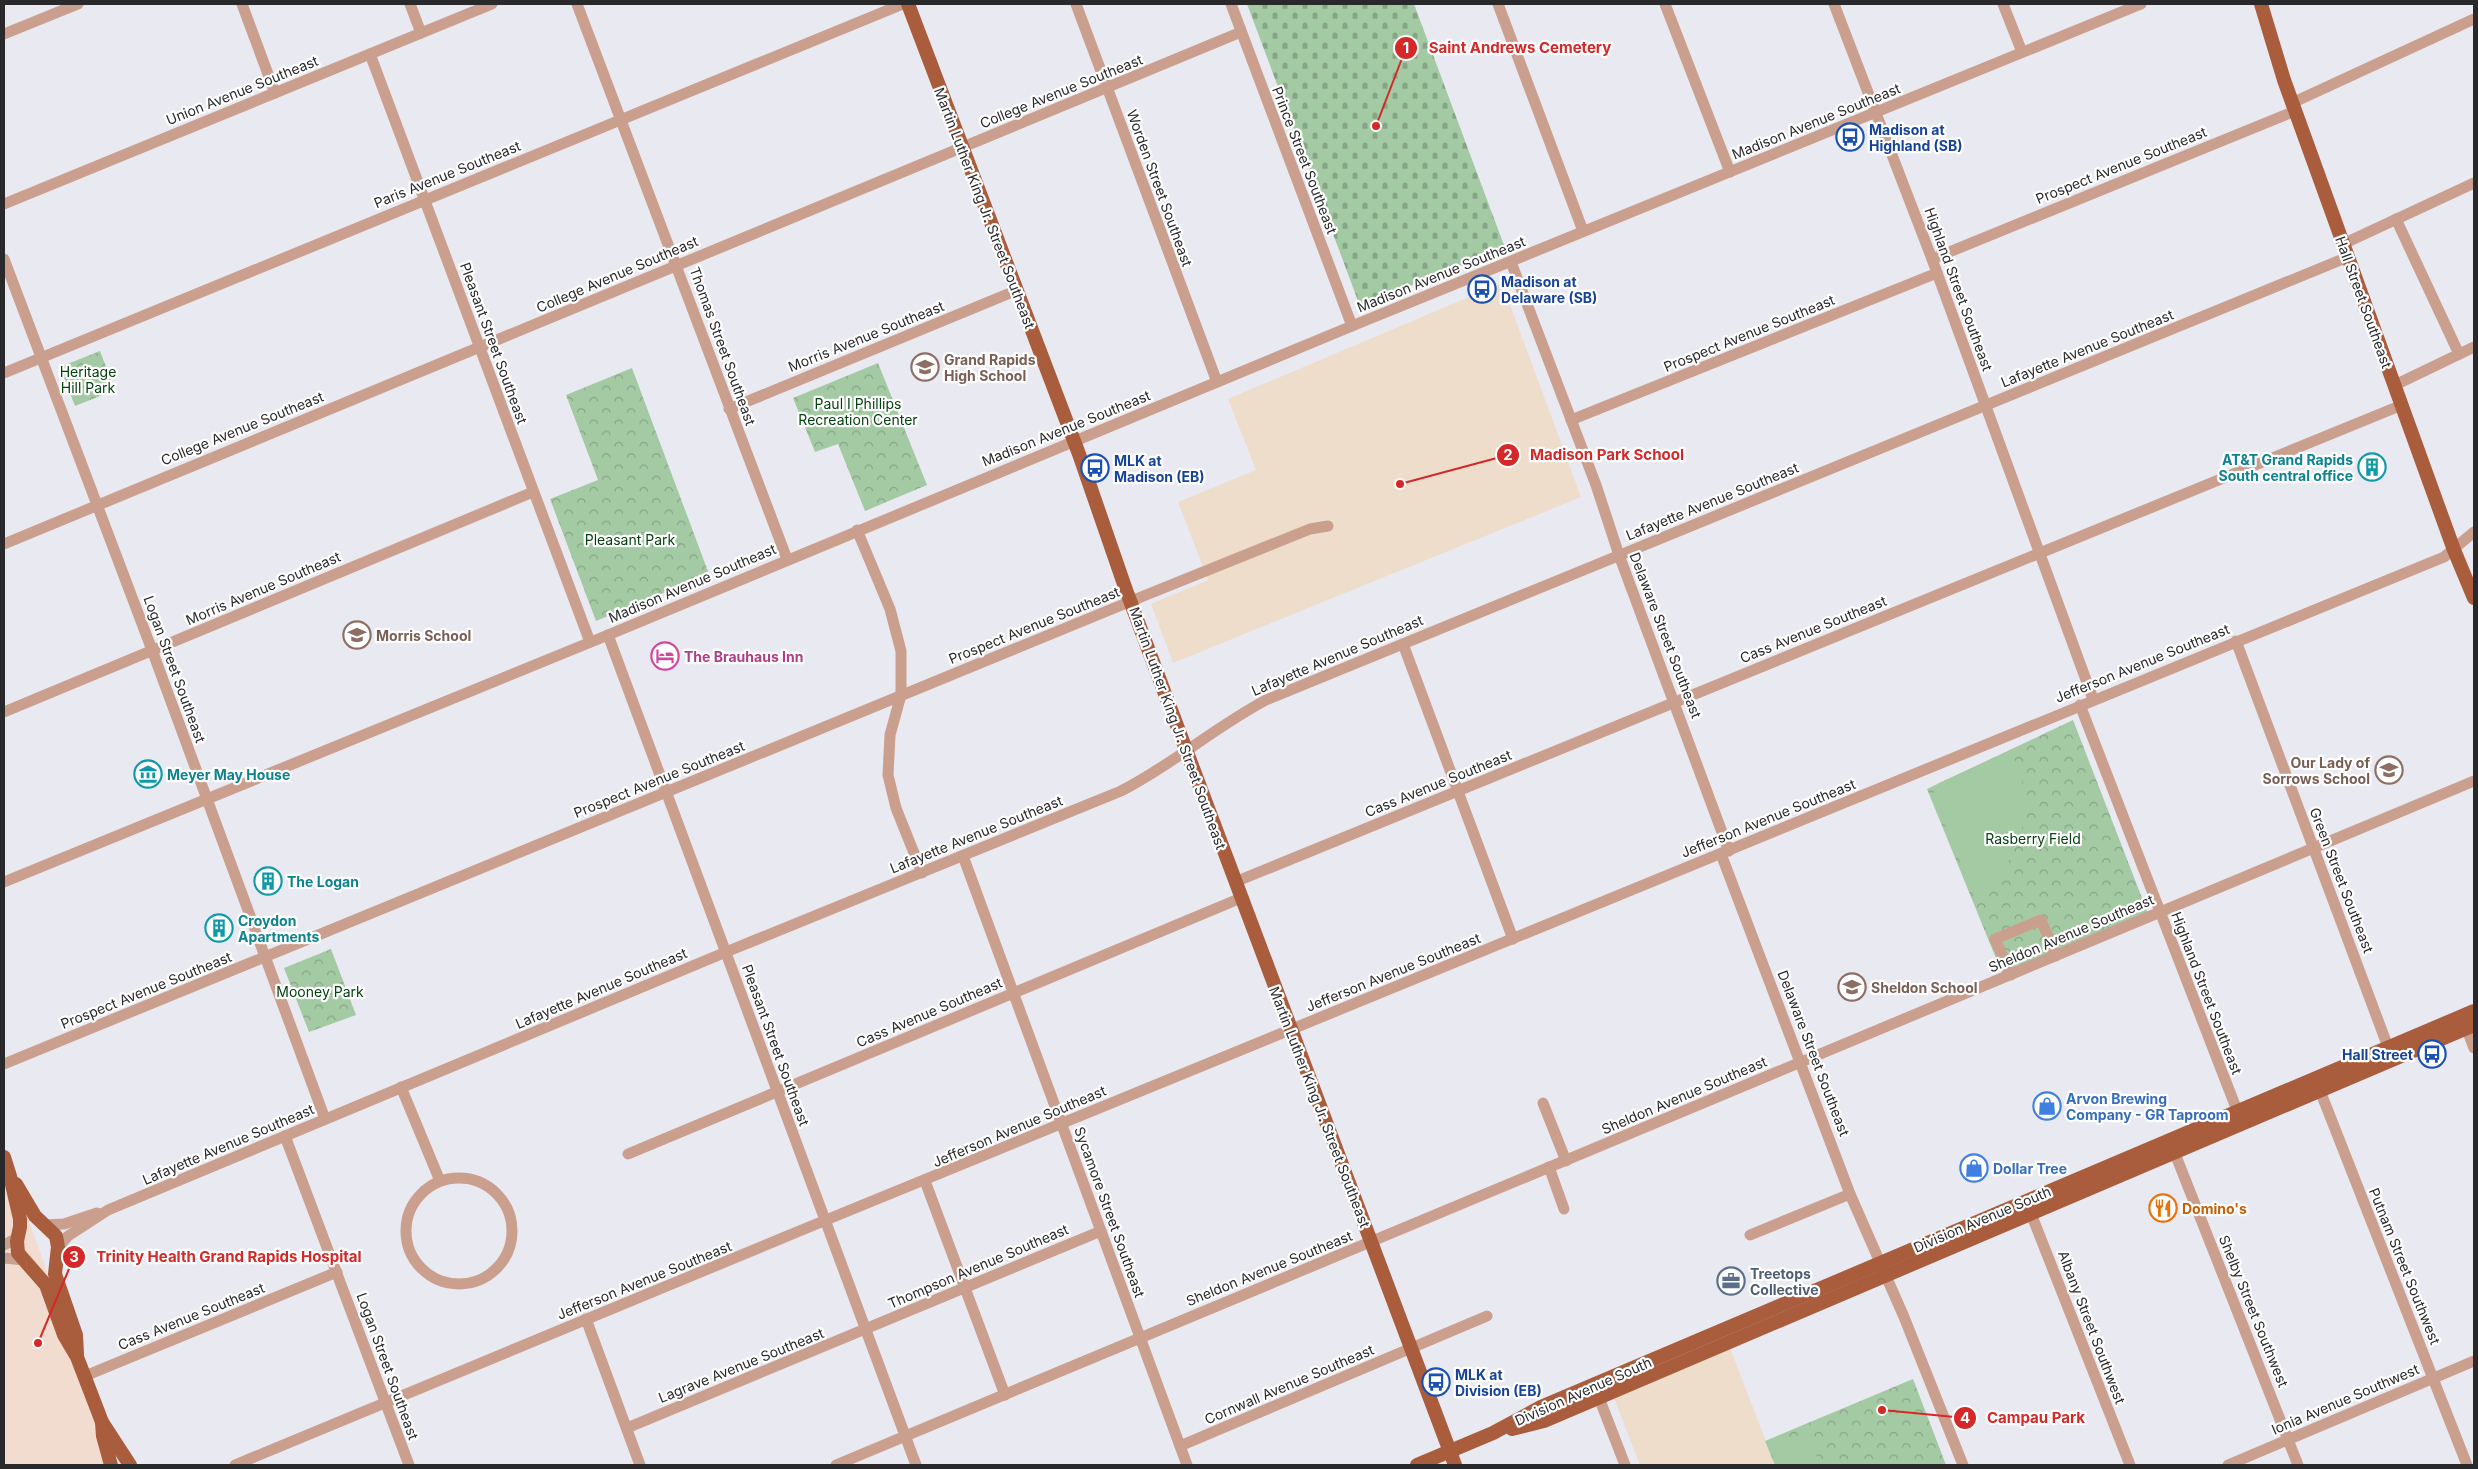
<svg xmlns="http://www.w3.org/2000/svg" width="2478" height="1469" viewBox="0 0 2478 1469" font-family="Inter,sans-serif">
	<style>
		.education { fill: #eeddcb }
		.medical { fill: #f2dbcf }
		.cemetery { fill: url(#cemetery-stones) }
		.park { fill: url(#park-crowns) }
		.pitch { fill: #a4caa4 }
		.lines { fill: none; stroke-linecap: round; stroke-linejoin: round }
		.minor { stroke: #cb9f8d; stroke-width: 11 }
		.major { stroke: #aa5d3d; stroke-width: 14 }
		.labels { text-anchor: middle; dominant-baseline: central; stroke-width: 4.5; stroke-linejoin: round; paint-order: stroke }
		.street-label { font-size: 14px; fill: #29292c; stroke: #fff }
		.transit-label { font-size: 14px; font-weight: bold; fill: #164399; stroke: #fff; text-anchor: start }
		.education-label { font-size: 14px; font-weight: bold; fill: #785e54; stroke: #fff; text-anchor: start }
		.park-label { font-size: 14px; fill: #04420f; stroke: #fff }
		.culture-label { font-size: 14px; font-weight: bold; fill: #0d838f; stroke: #fff; text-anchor: start }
		.hotel-label { font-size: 14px; font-weight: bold; fill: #b23c85; stroke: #fff; text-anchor: start }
		.shop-label { font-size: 14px; font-weight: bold; fill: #366cbe; stroke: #fff; text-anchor: start }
		.food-label { font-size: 14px; font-weight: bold; fill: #c56008; stroke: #fff; text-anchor: start }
		.service-label { font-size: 14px; font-weight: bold; fill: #4e5e75; stroke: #fff; text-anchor: start }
		.leader { fill: none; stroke: #d62828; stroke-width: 2 }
		.callout-dot { fill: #d62828; stroke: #fff; stroke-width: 2 }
		.mark-label { font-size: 15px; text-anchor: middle; font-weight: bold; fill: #fff }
		.callout-label { font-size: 15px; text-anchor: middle; font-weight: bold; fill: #d62828; stroke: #fff; stroke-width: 4.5; stroke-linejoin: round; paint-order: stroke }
	</style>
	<defs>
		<pattern id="cemetery-stones" width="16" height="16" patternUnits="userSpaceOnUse" patternTransform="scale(1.25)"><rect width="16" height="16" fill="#a4caa4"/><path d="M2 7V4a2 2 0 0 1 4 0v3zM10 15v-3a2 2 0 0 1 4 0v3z" fill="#86a486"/></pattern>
		<pattern id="park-crowns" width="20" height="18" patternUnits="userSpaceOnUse" patternTransform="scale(1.25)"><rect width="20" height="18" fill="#a4caa4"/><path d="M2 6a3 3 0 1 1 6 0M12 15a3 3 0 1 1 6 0" fill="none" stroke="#86a486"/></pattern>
	</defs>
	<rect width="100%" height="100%" fill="#e9e9f2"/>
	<!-- education -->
	<g class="education">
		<path d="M1502,283L1581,497L1173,663L1151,604L1208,580L1178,502L1256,470L1228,399Z"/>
		<path d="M1730,1348L1775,1465H1640L1614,1398Z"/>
	</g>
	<!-- medical -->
	<path class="medical" d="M4,1153L102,1422L105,1465H4Z"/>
	<!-- cemetery -->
	<path class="cemetery" d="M1247,4H1414L1505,248L1360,306Z"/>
	<!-- park -->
	<g class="park">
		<path d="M100,351L115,390L75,406L60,367Z"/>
		<path d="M878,363L927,485L865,511L838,444L815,452L793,398Z"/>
		<path d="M632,368L709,574L596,621L550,499L598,480L566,395Z"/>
		<path d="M2073,720L2149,916L2004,978L1927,789Z"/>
		<path d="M331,949L356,1015L309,1032L284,968Z"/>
		<path d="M1913,1379L1946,1465H1775L1765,1441Z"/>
	</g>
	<!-- pitch -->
	<g class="pitch">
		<path d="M2011,750C2019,769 2026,789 2025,810C2024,835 2007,873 1987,889C1984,892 1977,893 1973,894L1933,794L1937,784Z"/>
		<path d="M1807,1432L1820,1465H1780L1774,1445Z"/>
	</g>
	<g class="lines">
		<!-- minor -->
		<g class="minor">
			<path d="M242,4L275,93"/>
			<path d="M410,4L421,33"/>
			<path d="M577,4L787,559"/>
			<path d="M1076,4L1217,382"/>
			<path d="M1231,4L1352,326"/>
			<path d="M1498,4L1583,231"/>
			<path d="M1665,4L1730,172"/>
			<path d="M1834,4L1932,259L2093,699"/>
			<path d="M2003,4L2022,52"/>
			<path d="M4,34L78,4"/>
			<path d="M370,54L590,642"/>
			<path d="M2292,103L2474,19"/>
			<path d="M4,204L492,4"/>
			<path d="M2396,219L2459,354"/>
			<path d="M2343,244L2474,183"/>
			<path d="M4,259L152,650L325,1119"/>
			<path d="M1932,259L2295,111"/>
			<path d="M1511,262L1596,485L1619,555L1729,851"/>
			<path d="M4,373L903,4"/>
			<path d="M2395,385L2474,347"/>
			<path d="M729,409L1015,291"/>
			<path d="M1571,420L1937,273"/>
			<path d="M857,530L890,609L901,651V695L890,735L888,775L896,808L922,873"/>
			<path d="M4,544L1241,32"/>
			<path d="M608,635L916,1465"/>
			<path d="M2236,641L2388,1047"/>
			<path d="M1403,644L1513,939"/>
			<path d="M2080,705L2240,1118"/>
			<path d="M4,712L533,492"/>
			<path d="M1721,854L1850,1194L1904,1317L1963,1465"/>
			<path d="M963,856L1187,1465"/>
			<path d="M4,882L608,635L1352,326L2141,4"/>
			<path d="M1235,882L2402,405"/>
			<path d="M2011,975L1995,939L2041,920L2056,956"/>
			<path d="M2464,1022L2474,1048"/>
			<path d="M4,1064L1146,595L1310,529L1328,526"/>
			<path d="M2317,1083L2467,1465"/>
			<path d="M401,1087L440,1181"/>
			<path d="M1543,1103L1566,1161"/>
			<path d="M285,1136L409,1465"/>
			<path d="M2172,1146L2298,1465"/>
			<path d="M628,1154L1241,898"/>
			<path d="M1549,1167L1564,1209"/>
			<circle cx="459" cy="1231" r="53"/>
			<path d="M925,1181L1005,1395"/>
			<path d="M2028,1206L2130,1465"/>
			<path d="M45,1225L64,1224L97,1213"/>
			<path d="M1750,1235L1850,1194"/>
			<path d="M4,1245L17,1238"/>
			<path d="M57,1249L68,1236L108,1210L726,952L1121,791C1172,765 1215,727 1266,700L2348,257"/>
			<path d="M4,1258L24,1260"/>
			<path d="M586,1319L640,1465"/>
			<path d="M85,1376L337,1272"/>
			<path d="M1596,1390L1625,1465"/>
			<path d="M627,1428L1101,1231"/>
			<path d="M1180,1446L1487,1316"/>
			<path d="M235,1465L826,1220L2444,557L2474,532"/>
			<path d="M836,1465L2474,781"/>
			<path d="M2228,1465L2474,1361"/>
		</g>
		<!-- major -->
		<g class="major">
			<path d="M908,4L1079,454L1126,590L1455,1465"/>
			<path d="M2261,4L2284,80L2454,550L2474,598"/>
			<path d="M4,1157L10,1176L20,1219V1227L17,1241L18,1253L46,1285L64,1335L77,1357L102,1422L130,1465"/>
			<path d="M16,1184L35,1216L56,1236L58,1247L55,1274L76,1335L77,1354"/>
			<path d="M102,1422L103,1436L111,1465"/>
			<path d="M1512,1429L1544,1421L2474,1025"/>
			<path d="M1417,1465L1493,1433L1541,1407L2474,1011"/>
		</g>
	</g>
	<!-- icons -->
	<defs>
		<g id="bus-ring" transform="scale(1.4375)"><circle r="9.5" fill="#fff" stroke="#1a4fb4" stroke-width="1.5"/><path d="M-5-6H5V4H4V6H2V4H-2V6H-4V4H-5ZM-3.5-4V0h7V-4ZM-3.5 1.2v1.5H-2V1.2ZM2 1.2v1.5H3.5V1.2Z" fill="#1a4fb4"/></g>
		<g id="school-ring" transform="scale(1.4375)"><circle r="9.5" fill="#fff" stroke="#8d6e63" stroke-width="1.5"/><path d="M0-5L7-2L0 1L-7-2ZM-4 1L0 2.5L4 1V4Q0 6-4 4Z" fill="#8d6e63"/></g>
		<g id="building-ring" transform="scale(1.4375)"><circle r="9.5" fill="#fff" stroke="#0f9aa8" stroke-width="1.5"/><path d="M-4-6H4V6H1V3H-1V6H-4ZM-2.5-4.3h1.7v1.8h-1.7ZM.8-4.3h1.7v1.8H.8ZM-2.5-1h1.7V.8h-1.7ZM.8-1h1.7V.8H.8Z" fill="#0f9aa8"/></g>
		<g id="hotel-ring" transform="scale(1.4375)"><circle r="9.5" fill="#fff" stroke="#d1479c" stroke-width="1.5"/><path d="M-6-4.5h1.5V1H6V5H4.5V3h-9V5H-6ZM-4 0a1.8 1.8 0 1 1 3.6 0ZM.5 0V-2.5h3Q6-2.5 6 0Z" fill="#d1479c"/></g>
		<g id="museum-ring" transform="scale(1.4375)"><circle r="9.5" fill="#fff" stroke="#0f9aa8" stroke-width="1.5"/><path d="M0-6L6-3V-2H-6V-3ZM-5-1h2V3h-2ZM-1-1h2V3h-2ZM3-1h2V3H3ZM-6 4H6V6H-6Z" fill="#0f9aa8"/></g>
		<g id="shop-ring" transform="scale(1.4375)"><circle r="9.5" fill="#fff" stroke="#3f7fe0" stroke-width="1.5"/><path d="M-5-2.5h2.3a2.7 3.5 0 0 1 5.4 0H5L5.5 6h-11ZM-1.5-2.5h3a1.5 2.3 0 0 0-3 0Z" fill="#3f7fe0"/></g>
		<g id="restaurant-ring" transform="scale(1.4375)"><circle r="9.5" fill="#fff" stroke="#e8710a" stroke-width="1.5"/><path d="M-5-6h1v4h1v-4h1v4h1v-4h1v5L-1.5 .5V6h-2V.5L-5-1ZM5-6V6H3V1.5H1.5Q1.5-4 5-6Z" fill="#e8710a"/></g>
		<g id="office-ring" transform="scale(1.4375)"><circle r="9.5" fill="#fff" stroke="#5c6f8a" stroke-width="1.5"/><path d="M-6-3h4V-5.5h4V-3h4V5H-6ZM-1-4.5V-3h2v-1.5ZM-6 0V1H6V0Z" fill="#5c6f8a"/></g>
	</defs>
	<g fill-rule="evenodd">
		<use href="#bus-ring" x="1850" y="137"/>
		<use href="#bus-ring" x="1482" y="289"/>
		<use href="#school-ring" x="925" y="367"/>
		<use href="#building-ring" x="2372" y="467"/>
		<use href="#bus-ring" x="1095" y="468"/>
		<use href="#school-ring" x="357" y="635"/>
		<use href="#hotel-ring" x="665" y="656"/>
		<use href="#school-ring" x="2389" y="770"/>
		<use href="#museum-ring" x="148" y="774"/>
		<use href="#building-ring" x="268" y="881"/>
		<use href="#building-ring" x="219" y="928"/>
		<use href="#school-ring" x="1852" y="987"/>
		<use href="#bus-ring" x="2432" y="1054"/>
		<use href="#shop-ring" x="2047" y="1106"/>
		<use href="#shop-ring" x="1974" y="1168"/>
		<use href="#restaurant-ring" x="2163" y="1208"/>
		<use href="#office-ring" x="1731" y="1281"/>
		<use href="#bus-ring" x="1436" y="1382"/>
	</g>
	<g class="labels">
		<!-- street labels -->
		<g class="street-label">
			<text transform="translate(242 90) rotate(-22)">Union Avenue Southeast</text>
			<text transform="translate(1061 91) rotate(-22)">College Avenue Southeast</text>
			<text transform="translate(1816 121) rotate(-22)">Madison Avenue Southeast</text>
			<text transform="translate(1305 160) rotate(69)">Prince Street Southeast</text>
			<text transform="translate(2121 165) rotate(-22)">Prospect Avenue Southeast</text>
			<text transform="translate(447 174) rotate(-22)">Paris Avenue Southeast</text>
			<text transform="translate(1160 188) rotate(70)">Worden Street Southeast</text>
			<text transform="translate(985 208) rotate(69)">Martin Luther King Jr. Street Southeast</text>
			<text transform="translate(617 274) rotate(-23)">College Avenue Southeast</text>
			<text transform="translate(1441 274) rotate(-22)">Madison Avenue Southeast</text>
			<text transform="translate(1959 289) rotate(70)">Highland Street Southeast</text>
			<text transform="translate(2364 302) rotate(70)">Hall Street Southeast</text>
			<text transform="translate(1749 333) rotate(-22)">Prospect Avenue Southeast</text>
			<text transform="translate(866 336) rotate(-22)">Morris Avenue Southeast</text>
			<text transform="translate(494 343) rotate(70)">Pleasant Street Southeast</text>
			<text transform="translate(723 346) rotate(70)">Thomas Street Southeast</text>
			<text transform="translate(2087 348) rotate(-22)">Lafayette Avenue Southeast</text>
			<text transform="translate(242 428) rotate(-22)">College Avenue Southeast</text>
			<text transform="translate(1066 428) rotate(-22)">Madison Avenue Southeast</text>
			<text transform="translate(1712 501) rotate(-22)">Lafayette Avenue Southeast</text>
			<text transform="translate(692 583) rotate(-23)">Madison Avenue Southeast</text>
			<text transform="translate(263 588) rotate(-23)">Morris Avenue Southeast</text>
			<text transform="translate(1034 625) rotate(-22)">Prospect Avenue Southeast</text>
			<text transform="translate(1813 629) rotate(-22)">Cass Avenue Southeast</text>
			<text transform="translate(1666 635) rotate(69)">Delaware Street Southeast</text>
			<text transform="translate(1337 655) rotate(-23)">Lafayette Avenue Southeast</text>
			<text transform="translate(2142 663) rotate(-22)">Jefferson Avenue Southeast</text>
			<text transform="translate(175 669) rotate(70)">Logan Street Southeast</text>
			<text transform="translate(1178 728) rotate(70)">Martin Luther King Jr. Street Southeast</text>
			<text transform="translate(659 779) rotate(-22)">Prospect Avenue Southeast</text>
			<text transform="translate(1438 783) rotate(-22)">Cass Avenue Southeast</text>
			<text transform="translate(1768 818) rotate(-22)">Jefferson Avenue Southeast</text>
			<text transform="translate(976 834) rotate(-22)">Lafayette Avenue Southeast</text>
			<text transform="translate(2342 880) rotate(69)">Green Street Southeast</text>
			<text transform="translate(2071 933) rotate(-23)">Sheldon Avenue Southeast</text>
			<text transform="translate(1393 972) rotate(-22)">Jefferson Avenue Southeast</text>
			<text transform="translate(601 988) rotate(-23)">Lafayette Avenue Southeast</text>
			<text transform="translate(146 990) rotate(-22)">Prospect Avenue Southeast</text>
			<text transform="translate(2207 993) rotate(69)">Highland Street Southeast</text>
			<text transform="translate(929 1012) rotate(-23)">Cass Avenue Southeast</text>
			<text transform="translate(776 1045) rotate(70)">Pleasant Street Southeast</text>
			<text transform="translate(1814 1053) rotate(69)">Delaware Street Southeast</text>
			<text transform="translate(1684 1095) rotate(-23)">Sheldon Avenue Southeast</text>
			<text transform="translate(1320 1107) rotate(69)">Martin Luther King Jr. Street Southeast</text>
			<text transform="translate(1019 1126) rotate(-23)">Jefferson Avenue Southeast</text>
			<text transform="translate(228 1144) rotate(-23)">Lafayette Avenue Southeast</text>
			<text transform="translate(1110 1212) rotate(70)">Sycamore Street Southeast</text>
			<text transform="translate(1982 1219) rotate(-23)">Division Avenue South</text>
			<text transform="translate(978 1266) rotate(-23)">Thompson Avenue Southeast</text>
			<text transform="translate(2405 1266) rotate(68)">Putnam Street Southwest</text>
			<text transform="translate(1269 1268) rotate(-22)">Sheldon Avenue Southeast</text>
			<text transform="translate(644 1280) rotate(-22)">Jefferson Avenue Southeast</text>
			<text transform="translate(2254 1311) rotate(68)">Shelby Street Southwest</text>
			<text transform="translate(191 1316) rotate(-22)">Cass Avenue Southeast</text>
			<text transform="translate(2092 1327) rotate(69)">Albany Street Southwest</text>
			<text transform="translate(741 1365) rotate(-22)">Lagrave Avenue Southeast</text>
			<text transform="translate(388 1366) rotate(70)">Logan Street Southeast</text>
			<text transform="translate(1289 1384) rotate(-23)">Cornwall Avenue Southeast</text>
			<text transform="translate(1583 1391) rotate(-24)">Division Avenue South</text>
			<text transform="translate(2345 1399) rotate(-23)">Ionia Avenue Southwest</text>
		</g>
		<!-- transit labels -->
		<g class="transit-label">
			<text x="1869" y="129">Madison at<tspan x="1869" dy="16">Highland (SB)</tspan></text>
			<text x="1501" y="281">Madison at<tspan x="1501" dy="16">Delaware (SB)</tspan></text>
			<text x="1114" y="460">MLK at<tspan x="1114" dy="16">Madison (EB)</tspan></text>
			<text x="2413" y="1054" text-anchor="end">Hall Street</text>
			<text x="1455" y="1374">MLK at<tspan x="1455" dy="16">Division (EB)</tspan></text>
		</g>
		<!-- education labels -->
		<g class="education-label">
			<text x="944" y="359">Grand Rapids<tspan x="944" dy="16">High School</tspan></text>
			<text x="376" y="635">Morris School</text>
			<text x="2370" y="762" text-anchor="end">Our Lady of<tspan x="2370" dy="16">Sorrows School</tspan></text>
			<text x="1871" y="987">Sheldon School</text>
		</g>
		<!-- park labels -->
		<g class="park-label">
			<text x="88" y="371">Heritage<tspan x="88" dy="16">Hill Park</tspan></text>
			<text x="858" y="403">Paul I Phillips<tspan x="858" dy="16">Recreation Center</tspan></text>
			<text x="630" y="539">Pleasant Park</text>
			<text x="2033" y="838">Rasberry Field</text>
			<text x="320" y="991">Mooney Park</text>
		</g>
		<!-- culture labels -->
		<g class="culture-label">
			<text x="2353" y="459" text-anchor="end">AT&amp;T Grand Rapids<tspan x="2353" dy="16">South central office</tspan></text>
			<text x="167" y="774">Meyer May House</text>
			<text x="287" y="881">The Logan</text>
			<text x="238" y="920">Croydon<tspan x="238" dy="16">Apartments</tspan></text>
		</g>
		<!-- hotel labels -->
		<g class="hotel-label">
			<text x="684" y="656">The Brauhaus Inn</text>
		</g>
		<!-- shop labels -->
		<g class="shop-label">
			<text x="2066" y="1098">Arvon Brewing<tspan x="2066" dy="16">Company - GR Taproom</tspan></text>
			<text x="1993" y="1168">Dollar Tree</text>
		</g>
		<!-- food labels -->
		<g class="food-label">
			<text x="2182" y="1208">Domino's</text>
		</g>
		<!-- service labels -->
		<g class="service-label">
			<text x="1750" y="1273">Treetops<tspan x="1750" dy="16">Collective</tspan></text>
		</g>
	</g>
	<!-- callouts -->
	<path class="leader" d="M1376 126L1406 48M1400 484L1508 455M38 1343L74 1257M1882 1410L1965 1418"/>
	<g class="callout-dot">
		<circle cx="1376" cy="126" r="5"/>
		<circle cx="1400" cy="484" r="5"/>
		<circle cx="38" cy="1343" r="5"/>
		<circle cx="1882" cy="1410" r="5"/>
		<circle cx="1406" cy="48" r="12"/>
		<circle cx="1508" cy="455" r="12"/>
		<circle cx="74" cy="1257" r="12"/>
		<circle cx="1965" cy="1418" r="12"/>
	</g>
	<g class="mark-label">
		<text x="1406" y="53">1</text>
		<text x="1508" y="460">2</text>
		<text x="74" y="1262">3</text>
		<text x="1965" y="1423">4</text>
	</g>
	<g class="callout-label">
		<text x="1520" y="53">Saint Andrews Cemetery</text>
		<text x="1607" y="460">Madison Park School</text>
		<text x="229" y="1262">Trinity Health Grand Rapids Hospital</text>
		<text x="2036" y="1423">Campau Park</text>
	</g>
	<!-- border -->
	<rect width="2478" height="1469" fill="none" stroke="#29292c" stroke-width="10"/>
</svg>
